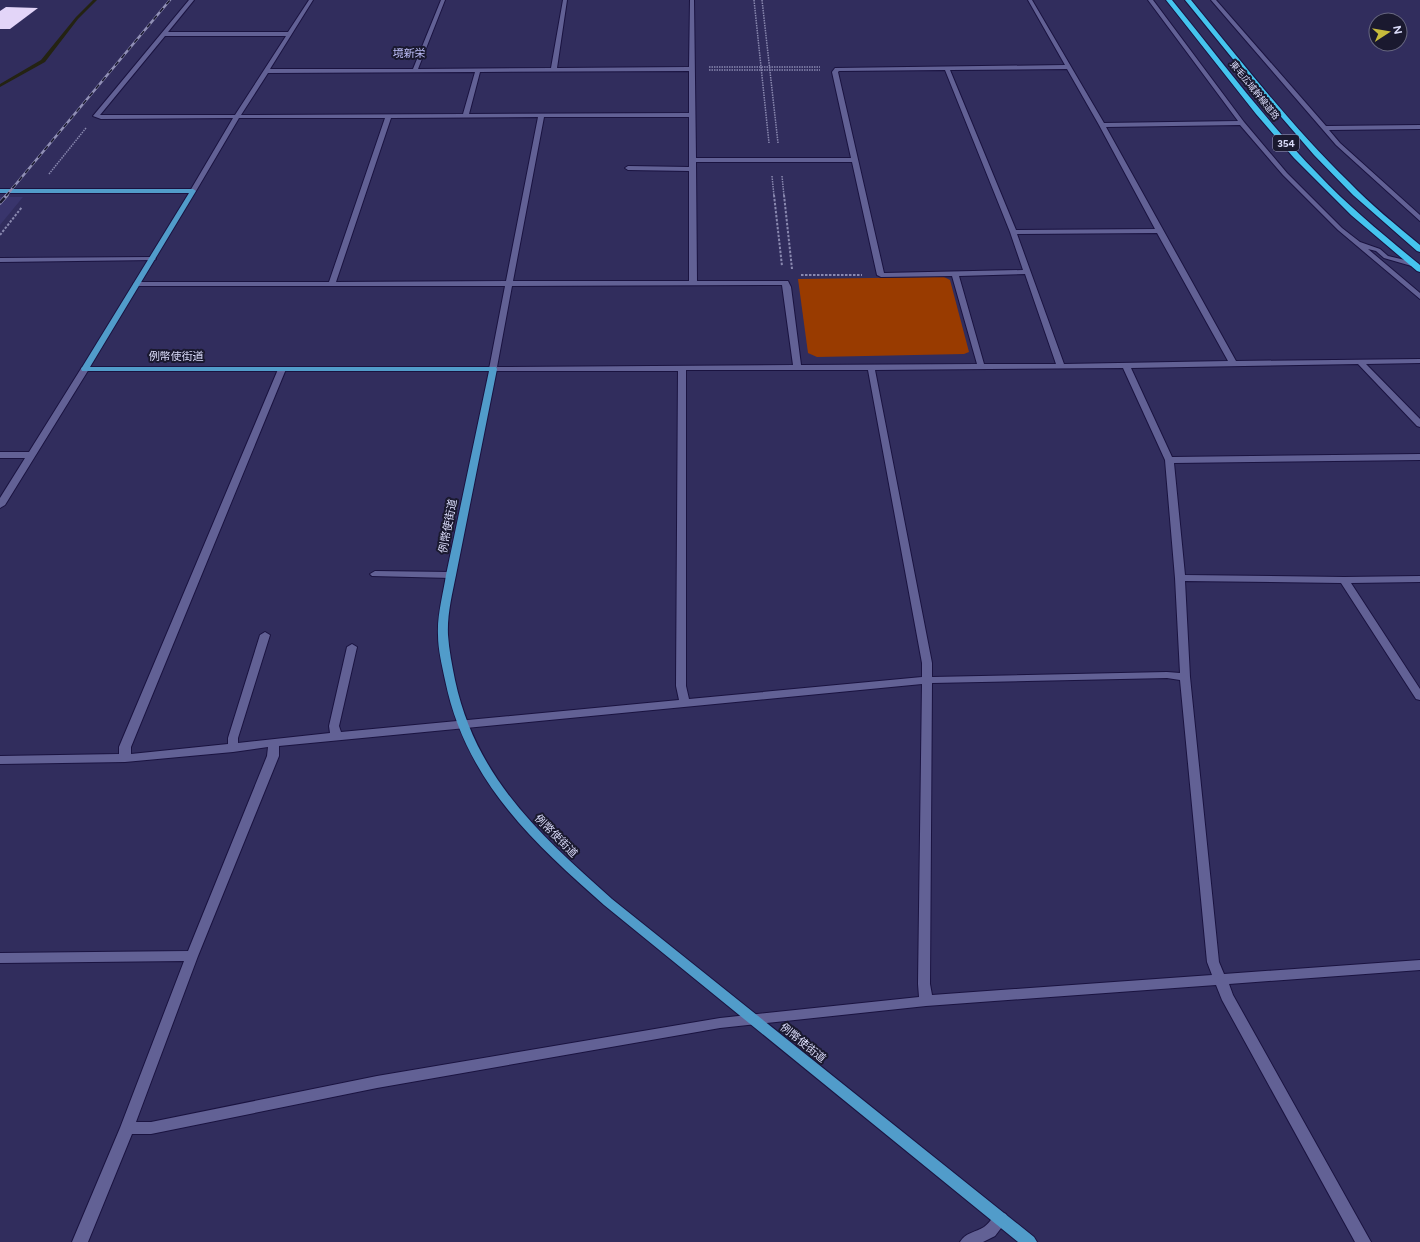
<svg xmlns="http://www.w3.org/2000/svg" width="1420" height="1242" viewBox="0 0 1420 1242" font-family="Figtree,'Noto Sans JP',sans-serif">
	<style>
		.built { fill: #39356c }
		.green { fill: #993b00 }
		.lines { fill: none; stroke-linecap: round; stroke-linejoin: round }
		.stream { fill: #242312; fill-rule: evenodd }
		.building { fill: #e3d5f8 }
		.minor-casing { stroke: #1a1340; stroke-width: 2 }
		.major-casing { stroke: #1a1340; stroke-width: 2 }
		.highway-casing { stroke: #1a1340; stroke-width: 2 }
		.path-far1 { stroke: #8988af; stroke-width: 1.5; stroke-dasharray: 1.5 1; stroke-linecap: butt }
		.path { stroke: #8988af; stroke-width: 2; stroke-dasharray: 2.5 1.5; stroke-linecap: butt }
		.minor { fill: #626195; fill-rule: evenodd }
		.major { fill: #519cca; fill-rule: evenodd }
		.highway { fill: #45c4ee; fill-rule: evenodd }
		.rail-far1-casing { stroke: #9190b6; stroke-width: 2.5 }
		.rail-casing { stroke: #9190b6; stroke-width: 3.5 }
		.rail-far1 { stroke: #1a192f; stroke-width: 1.5; stroke-dasharray: 5; stroke-linecap: butt }
		.rail { stroke: #1a192f; stroke-width: 2.5; stroke-dasharray: 7; stroke-linecap: butt }
		.labels { text-anchor: middle; dominant-baseline: central; stroke-width: 4; stroke-linejoin: round; paint-order: stroke }
		.far-street-label { font-size: 9px; fill: #dadbf9; stroke: #1a192f }
		.shield { fill: #1a192f; stroke: #a0a1bc; stroke-width: 1 }
		.shield-label { font-size: 10px; font-weight: bold; fill: #dadbf9 }
		.far-quarter-label { font-size: 11px; fill: #bfbffa; stroke: #1a192f }
		.street-label { font-size: 11px; fill: #dadbf9; stroke: #1a192f }
	</style>
	<rect width="100%" height="100%" fill="#312d5d"/>
	<!-- built -->
	<path class="built" d="M0,197H23L0,225Z"/>
	<!-- green -->
	<path class="green" d="M944,277L950,280L969,352L964,354L817,357L808,353L798,279Z"/>
	<g class="lines">
		<!-- stream -->
		<path class="stream" d="M93,0H97L78,19L45,62L0,87V84L41,60L76,17Z"/>
	</g>
	<!-- building -->
	<path class="building" d="M6,7L38,8L10,29H0V11Z"/>
	<g class="lines">
		<!-- minor casing -->
		<g class="minor-casing">
			<g id="minor">
				<path d="M189,0H194L168,32H288L309,0H313L270,69H413L441,0H445L418,69L551,68L563,0H567L557,68L689,67L690,0H694L696,158H851L832,72L835,68L1065,65L1028,0H1032L1104,123L1238,121L1148,0H1153L1244,122L1287,173L1342,228L1360,242L1380,249L1388,256L1418,263L1419,265L1415,267L1384,258L1376,251L1368,249L1420,293V299L1338,230L1283,175L1240,125L1106,127L1236,361L1420,359V363L1366,364L1420,419V427L1417,426L1358,364L1131,368L1172,457L1420,454V460L1174,463L1185,575L1344,577L1420,576V582L1351,583L1420,689V700L1416,699L1341,583L1185,581L1190,677L1219,962L1224,974L1420,960V970L1229,984L1233,995L1371,1242H1355L1222,1000L1216,985L926,1006L720,1028L377,1088L151,1134H132L88,1242H72L120,1128L184,961L0,963V953L188,951L267,756L268,747L233,752L125,762L0,764V756L119,754V747L279,367H285L286,369L131,747V754L228,744V738L260,635L265,632L270,635L238,738V743L330,733L329,726L347,647L352,644L357,647L339,726L341,732L679,700L676,686L678,371H490L489,369L505,286H134L133,284L137,282H329L385,118H239L196,191L191,192L190,191L233,118L101,119L93,116ZM165,36H286L235,115H100ZM1067,69L1099,125L1155,229L1016,230L950,70ZM945,70L1010,232L1023,270L884,273L838,72L839,71ZM689,71V113L469,114L480,72ZM475,72L463,114L241,115L268,73ZM538,117L506,281L336,282L391,118ZM544,117H689V167L628,166L625,168L628,170L689,171V281H513ZM696,162H852L877,275L881,277L952,276L977,364L801,365L791,287L788,281H697ZM1157,233L1228,361L1064,364L1017,234ZM1025,274L1056,364H984L959,276ZM782,285L793,365L497,367L512,286ZM1123,368L1165,460L1175,578L1180,673L1167,672L932,677V663L875,370ZM686,370H868L922,663V677L689,699L686,686ZM1167,678L1180,680L1207,962L1212,975L932,995L930,984L932,683ZM922,684L918,984L919,997L720,1018L377,1076L151,1122H136L198,956L279,756V746Z"/>
				<path d="M1211,0H1216L1326,126L1420,125V129L1329,130L1340,143L1420,215V221L1336,145Z"/>
				<path d="M152,257L156,259L154,260L0,262V258Z"/>
				<path d="M82,367H88L89,369L5,505L0,508V498L25,458H0V452H29Z"/>
				<path d="M375,571L451,572L456,575L451,578L372,576L370,574Z"/>
				<path d="M1001,1212L1006,1214L1008,1219L995,1236L983,1242H960C965,1233 976,1232 984,1227C991,1222 993,1215 1001,1212Z"/>
			</g>
		</g>
		<!-- major casing -->
		<g class="major-casing">
			<path id="major" d="M0,189H193L196,191L90,367H496L497,369L456,575C452,595 447,615 448,635C449,650 452,665 455,680C476,778 540,835 612,899L1034,1237L1037,1242H1018L604,905C531,841 465,779 445,680C442,665 438,650 438,635C437,615 443,595 446,575L489,371H82L81,369L189,193H0Z"/>
		</g>
		<!-- highway casing -->
		<g class="highway-casing">
			<g id="highway">
				<path d="M1166,0H1172C1220,59 1265,120 1318,174C1349,207 1385,236 1420,265V272L1417,271L1351,215L1294,158L1256,114Z"/>
				<path d="M1185,0H1191C1242,62 1291,126 1349,182C1371,205 1396,225 1420,245V252L1417,251L1353,195L1314,155L1258,90Z"/>
			</g>
		</g>
		<!-- path-far1 -->
		<g class="path-far1">
			<path d="M754,0L769,143"/>
			<path d="M762,0L778,143"/>
			<path d="M709,67H820"/>
			<path d="M709,70H820"/>
			<path d="M49,174L86,128"/>
			<path d="M772,176L774,196"/>
			<path d="M782,176L784,196"/>
		</g>
		<!-- path -->
		<g class="path">
			<path d="M774,195L782,266"/>
			<path d="M784,195L792,269"/>
			<path d="M0,235L22,207"/>
			<path d="M801,275H862"/>
		</g>
		<!-- minor -->
		<use href="#minor" class="minor"/>
		<!-- major -->
		<use href="#major" class="major"/>
		<!-- highway -->
		<use href="#highway" class="highway"/>
		<!-- rail-far1 casing -->
		<g class="rail-far1-casing">
			<path id="rail-far1" d="M6,196L170,0"/>
		</g>
		<!-- rail casing -->
		<g class="rail-casing">
			<path id="rail" d="M0,203L7,195"/>
		</g>
		<!-- rail-far1 -->
		<use href="#rail-far1" class="rail-far1"/>
		<!-- rail -->
		<use href="#rail" class="rail"/>
	</g>
	<g class="labels">
		<!-- far-street labels -->
		<g class="far-street-label">
			<text transform="translate(1255 90) rotate(51)">東毛広域幹線道路</text>
		</g>
		<!-- shield labels -->
		<rect class="shield" x="1273" y="135" width="26" height="16" rx="3"/>
		<g class="shield-label">
			<text x="1286" y="143">354</text>
		</g>
		<!-- far-quarter labels -->
		<g class="far-quarter-label">
			<text x="409" y="53">境新栄</text>
		</g>
		<!-- street labels -->
		<g class="street-label">
			<text x="176" y="356">例幣使街道</text>
			<text transform="translate(448 526) rotate(-79)">例幣使街道</text>
			<text transform="translate(556 836) rotate(45)">例幣使街道</text>
			<text transform="translate(803 1043) rotate(39)">例幣使街道</text>
		</g>
	</g>
	<!-- north arrow -->
	<g transform="translate(1388 32) rotate(78)"><circle r="19" fill="#1a192f" stroke="#676780"/>
	<path d="M0-3L7 15L0 10L-7 15Z" fill="#c7bb3c"/>
	<text y="-6" font-size="11" font-weight="bold" text-anchor="middle" fill="#dadbf9">N</text>
	</g>
</svg>
